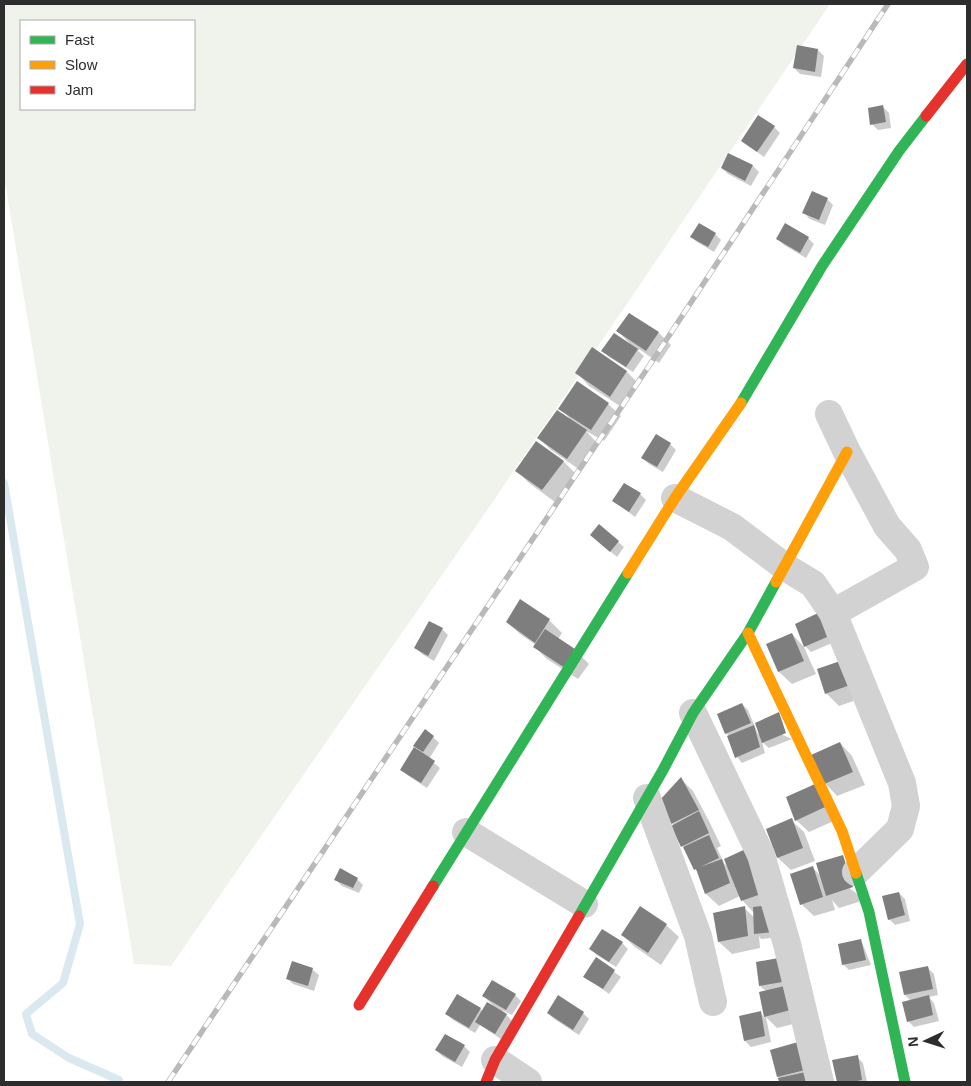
<svg xmlns="http://www.w3.org/2000/svg" width="971" height="1086" viewBox="0 0 971 1086" font-family="Helvetica,sans-serif">
	<style>
		.green { fill: #f0f3ec; fill-rule: evenodd }
		.shadow { fill: #0003 }
		.lines { fill: none; stroke-linecap: round; stroke-linejoin: round }
		.stream { stroke: #dae8ef; stroke-width: 8 }
		.building { fill: #7e7e7e }
		.street { stroke: #d2d2d2; stroke-width: 28 }
		.fast { stroke: #30b455; stroke-width: 11 }
		.slow { stroke: #ff9f0a; stroke-width: 11 }
		.jam { stroke: #e5322d; stroke-width: 11 }
		.rail-casing { stroke: #b9b9b9; stroke-width: 5.5 }
		.rail { stroke: #fff; stroke-width: 4; stroke-dasharray: 11; stroke-linecap: butt }
	</style>
	<rect width="100%" height="100%" fill="#fff"/>
	<!-- green -->
	<path class="green" d="M4,4H830L494,500L171,966L134,964L4,176ZM21,21H194V109H21Z"/>
	<!-- shadow -->
	<g class="shadow">
		<path d="M818,50L824,56L821,77L800,74L794,68Z"/>
		<path d="M883,107L889,113L891,128L878,130L872,124Z"/>
		<path d="M774,127L780,133L764,157L742,141Z"/>
		<path d="M729,155L753,166L759,172L751,186L728,174L722,168Z"/>
		<path d="M827,199L833,205L825,225L810,219L804,213Z"/>
		<path d="M715,234L721,240L714,252L697,242L691,237Z"/>
		<path d="M808,238L814,244L806,258L784,245L778,239Z"/>
		<path d="M629,314L659,333L671,345L659,363L639,349L638,351L644,356L633,372L609,357L603,351L630,344L618,331Z"/>
		<path d="M593,349L627,372L639,384L623,408L589,386L577,373Z"/>
		<path d="M608,404L621,416L604,441L586,431L598,444L580,470L551,450L539,438L571,420L560,408Z"/>
		<path d="M537,443L564,462L576,474L555,502L529,483L517,471Z"/>
		<path d="M670,444L676,450L663,472L649,464L643,458Z"/>
		<path d="M624,484L640,494L646,500L635,517L614,501Z"/>
		<path d="M598,541L618,542L624,547L617,557Z"/>
		<path d="M521,601L549,620L562,633L558,639L577,652L589,664L578,679L547,659L535,647L536,645L520,634L507,622Z"/>
		<path d="M817,615L823,621L832,643L811,652L805,646Z"/>
		<path d="M442,629L448,635L434,661L422,654L416,648Z"/>
		<path d="M792,634L804,647L816,674L792,684L779,672Z"/>
		<path d="M842,661L862,698L839,706L826,693Z"/>
		<path d="M742,704L748,710L758,734L760,733L756,723L792,739L769,748L762,742L765,753L742,763L737,757L729,736L726,733Z"/>
		<path d="M433,737L439,743L429,759L440,768L427,788L407,775L401,769L422,753L415,746Z"/>
		<path d="M840,743L852,756L865,785L837,796L825,783Z"/>
		<path d="M681,779L693,791L710,823L721,846L717,848L724,863L729,868L750,849L779,937L761,939L759,936L760,948L732,954L719,942L744,908L755,918V914L742,900L740,896L719,906L706,894L699,873L695,869L672,823Z"/>
		<path d="M815,786L836,820L809,832L796,820Z"/>
		<path d="M791,820L804,832L815,861L791,870L778,858L768,830Z"/>
		<path d="M818,864L865,900L839,908L832,900L835,910L814,916L801,904L813,868L821,876Z"/>
		<path d="M341,870L357,879L363,885L359,893L342,886L336,880Z"/>
		<path d="M899,893L905,899L910,921L895,925L889,919Z"/>
		<path d="M666,925L679,937L661,965L635,947L622,935Z"/>
		<path d="M861,940L871,965L849,970L843,964Z"/>
		<path d="M622,943L628,949L616,967L597,955L591,949Z"/>
		<path d="M784,958L805,1021L777,1028L766,1017L771,1042L751,1047L745,1041L760,1013L765,1018L761,992L766,991L760,986Z"/>
		<path d="M596,959L621,977L609,994L585,976Z"/>
		<path d="M292,963L313,970L319,975L314,991L293,984L287,978Z"/>
		<path d="M928,968L934,974L938,995L929,997L934,1003L939,1021L914,1027L908,1021L911,1001L905,995Z"/>
		<path d="M515,995L521,1001L512,1015L502,1010L512,1021L501,1039L480,1025L475,1033L453,1020L447,1014L480,1009L483,1011L494,1007L484,996Z"/>
		<path d="M548,1013H583L589,1019L579,1035L554,1019Z"/>
		<path d="M797,1043L816,1082H780L778,1076Z"/>
		<path d="M464,1046L470,1052L462,1067L442,1056L436,1050Z"/>
		<path d="M857,1057L863,1063L867,1082H838L833,1061Z"/>
	</g>
	<g class="lines">
		<!-- stream -->
		<path class="stream" d="M4,483L80,924L63,983L26,1014L32,1034L69,1058L119,1080V1082"/>
	</g>
	<!-- building -->
	<g class="building">
		<path d="M797,45L818,49L815,72L793,68Z"/>
		<path d="M883,105L886,122L870,125L868,108Z"/>
		<path d="M758,115L775,126L757,152L741,141Z"/>
		<path d="M728,153L753,165L745,181L721,168Z"/>
		<path d="M812,191L828,198L819,220L802,213Z"/>
		<path d="M699,223L716,233L708,247L690,237Z"/>
		<path d="M785,223L809,237L800,253L776,239Z"/>
		<path d="M629,313L659,332L646,351L616,331Z"/>
		<path d="M614,333L638,349L626,367L601,351Z"/>
		<path d="M592,347L627,371L610,397L575,373Z"/>
		<path d="M577,381L609,403L591,430L558,409Z"/>
		<path d="M557,410L587,430L567,459L537,438Z"/>
		<path d="M656,434L671,443L657,467L641,458Z"/>
		<path d="M536,441L564,461L542,490L515,471Z"/>
		<path d="M624,483L641,493L629,512L612,501Z"/>
		<path d="M599,524L619,541L610,552L590,535Z"/>
		<path d="M520,599L550,619L535,643L506,622Z"/>
		<path d="M818,613L827,637L804,647L795,624Z"/>
		<path d="M429,621L443,628L428,656L414,648Z"/>
		<path d="M545,629L578,651L565,668L533,647Z"/>
		<path d="M792,633L804,661L778,672L766,644Z"/>
		<path d="M843,660L850,685L825,694L817,669Z"/>
		<path d="M742,703L751,723L725,734L717,714Z"/>
		<path d="M779,712L786,733L762,743L755,723Z"/>
		<path d="M754,725L760,747L735,758L727,736Z"/>
		<path d="M425,729L434,736L423,752L413,746Z"/>
		<path d="M840,742L853,772L824,784L811,755Z"/>
		<path d="M414,747L435,761L421,783L400,770Z"/>
		<path d="M681,777L699,810L671,824L660,800Z"/>
		<path d="M815,784L825,807L795,821L786,797Z"/>
		<path d="M699,811L709,833L681,847L671,826Z"/>
		<path d="M792,818L803,848L777,858L766,829Z"/>
		<path d="M709,835L719,858L700,867L722,859L730,883L705,894L696,869L694,870L683,847Z"/>
		<path d="M750,847L767,892L741,901L724,859Z"/>
		<path d="M843,855L853,887L826,896L816,863Z"/>
		<path d="M813,866L823,897L800,905L790,874Z"/>
		<path d="M340,868L358,878L353,888L334,880Z"/>
		<path d="M899,892L905,915L888,920L882,896Z"/>
		<path d="M772,905L773,932L754,934L753,907Z"/>
		<path d="M640,906L667,924L648,953L621,935Z"/>
		<path d="M745,906L748,936L718,942L713,913Z"/>
		<path d="M602,929L623,942L609,962L589,949Z"/>
		<path d="M861,939L866,960L842,965L838,944Z"/>
		<path d="M596,957L615,970L603,989L583,977Z"/>
		<path d="M784,957L788,981L759,986L756,962Z"/>
		<path d="M292,961L313,968L308,986L286,979Z"/>
		<path d="M928,966L933,989L904,995L899,972Z"/>
		<path d="M492,980L516,994L506,1010L482,996Z"/>
		<path d="M789,985L794,1009L764,1017L759,992Z"/>
		<path d="M457,994L481,1008L469,1028L445,1014Z"/>
		<path d="M558,995L584,1012L573,1030L547,1013Z"/>
		<path d="M929,995L933,1015L907,1022L902,1002Z"/>
		<path d="M487,1002L507,1014L495,1034L475,1022Z"/>
		<path d="M761,1011L765,1036L744,1041L739,1016Z"/>
		<path d="M445,1034L465,1045L455,1062L435,1050Z"/>
		<path d="M798,1042L805,1070L777,1077L770,1050Z"/>
		<path d="M858,1055L862,1080L852,1082H837L832,1060Z"/>
		<path d="M806,1072L808,1082H779L778,1078Z"/>
	</g>
	<g class="lines">
		<!-- street -->
		<g class="street">
			<path d="M829,414L847,452L887,526L908,550L915,567L833,613"/>
			<path d="M675,498L732,527L785,567L813,584L833,613L902,783L906,806L900,829L856,872"/>
			<path d="M693,713L761,855L787,944L820,1082"/>
			<path d="M647,798L698,936L713,1002"/>
			<path d="M466,832L584,904"/>
			<path d="M495,1060L528,1082"/>
		</g>
		<!-- fast -->
		<g class="fast">
			<path d="M741,403L822,266L899,151L926,116"/>
			<path d="M856,873L869,912L905,1082"/>
			<path d="M433,886L628,573"/>
			<path d="M579,916L663,770L693,713L748,633L776,582"/>
		</g>
		<!-- slow -->
		<g class="slow">
			<path d="M628,573L675,498L741,403"/>
			<path d="M776,582L847,452"/>
			<path d="M748,633L842,831L856,873"/>
		</g>
		<!-- jam -->
		<g class="jam">
			<path d="M926,116L967,64"/>
			<path d="M359,1005L433,886"/>
			<path d="M486,1082L495,1060L579,916"/>
		</g>
		<!-- rail casing -->
		<g class="rail-casing">
			<path id="rail" d="M168,1082L653,360L888,4"/>
		</g>
		<!-- rail -->
		<use href="#rail" class="rail"/>
	</g>
	<!-- border -->
	<rect width="971" height="1086" fill="none" stroke="#2d2d2d" stroke-width="10"/>
	<!-- legend -->
	<rect x="20" y="20" width="175" height="90" fill="#ffffff" stroke="#ababab"/>
	<rect x="30" y="36" width="25" height="8" fill="#30b455" stroke="#ababab"/>
	<text x="65" y="45" font-size="15" fill="#2d2d2d">Fast</text>
	<rect x="30" y="61" width="25" height="8" fill="#ff9f0a" stroke="#ababab"/>
	<text x="65" y="70" font-size="15" fill="#2d2d2d">Slow</text>
	<rect x="30" y="86" width="25" height="8" fill="#e5322d" stroke="#ababab"/>
	<text x="65" y="95" font-size="15" fill="#2d2d2d">Jam</text>
	<!-- north arrow -->
	<g transform="translate(926 1041) rotate(266)" stroke="#ffffff" stroke-width="4" paint-order="stroke">
	<path d="M0-4L9 19L0 12L-9 19Z" fill="#2d2d2d"/>
	<text y="-8" font-size="14" font-weight="bold" text-anchor="middle" fill="#2d2d2d">N</text>
	</g>
</svg>
